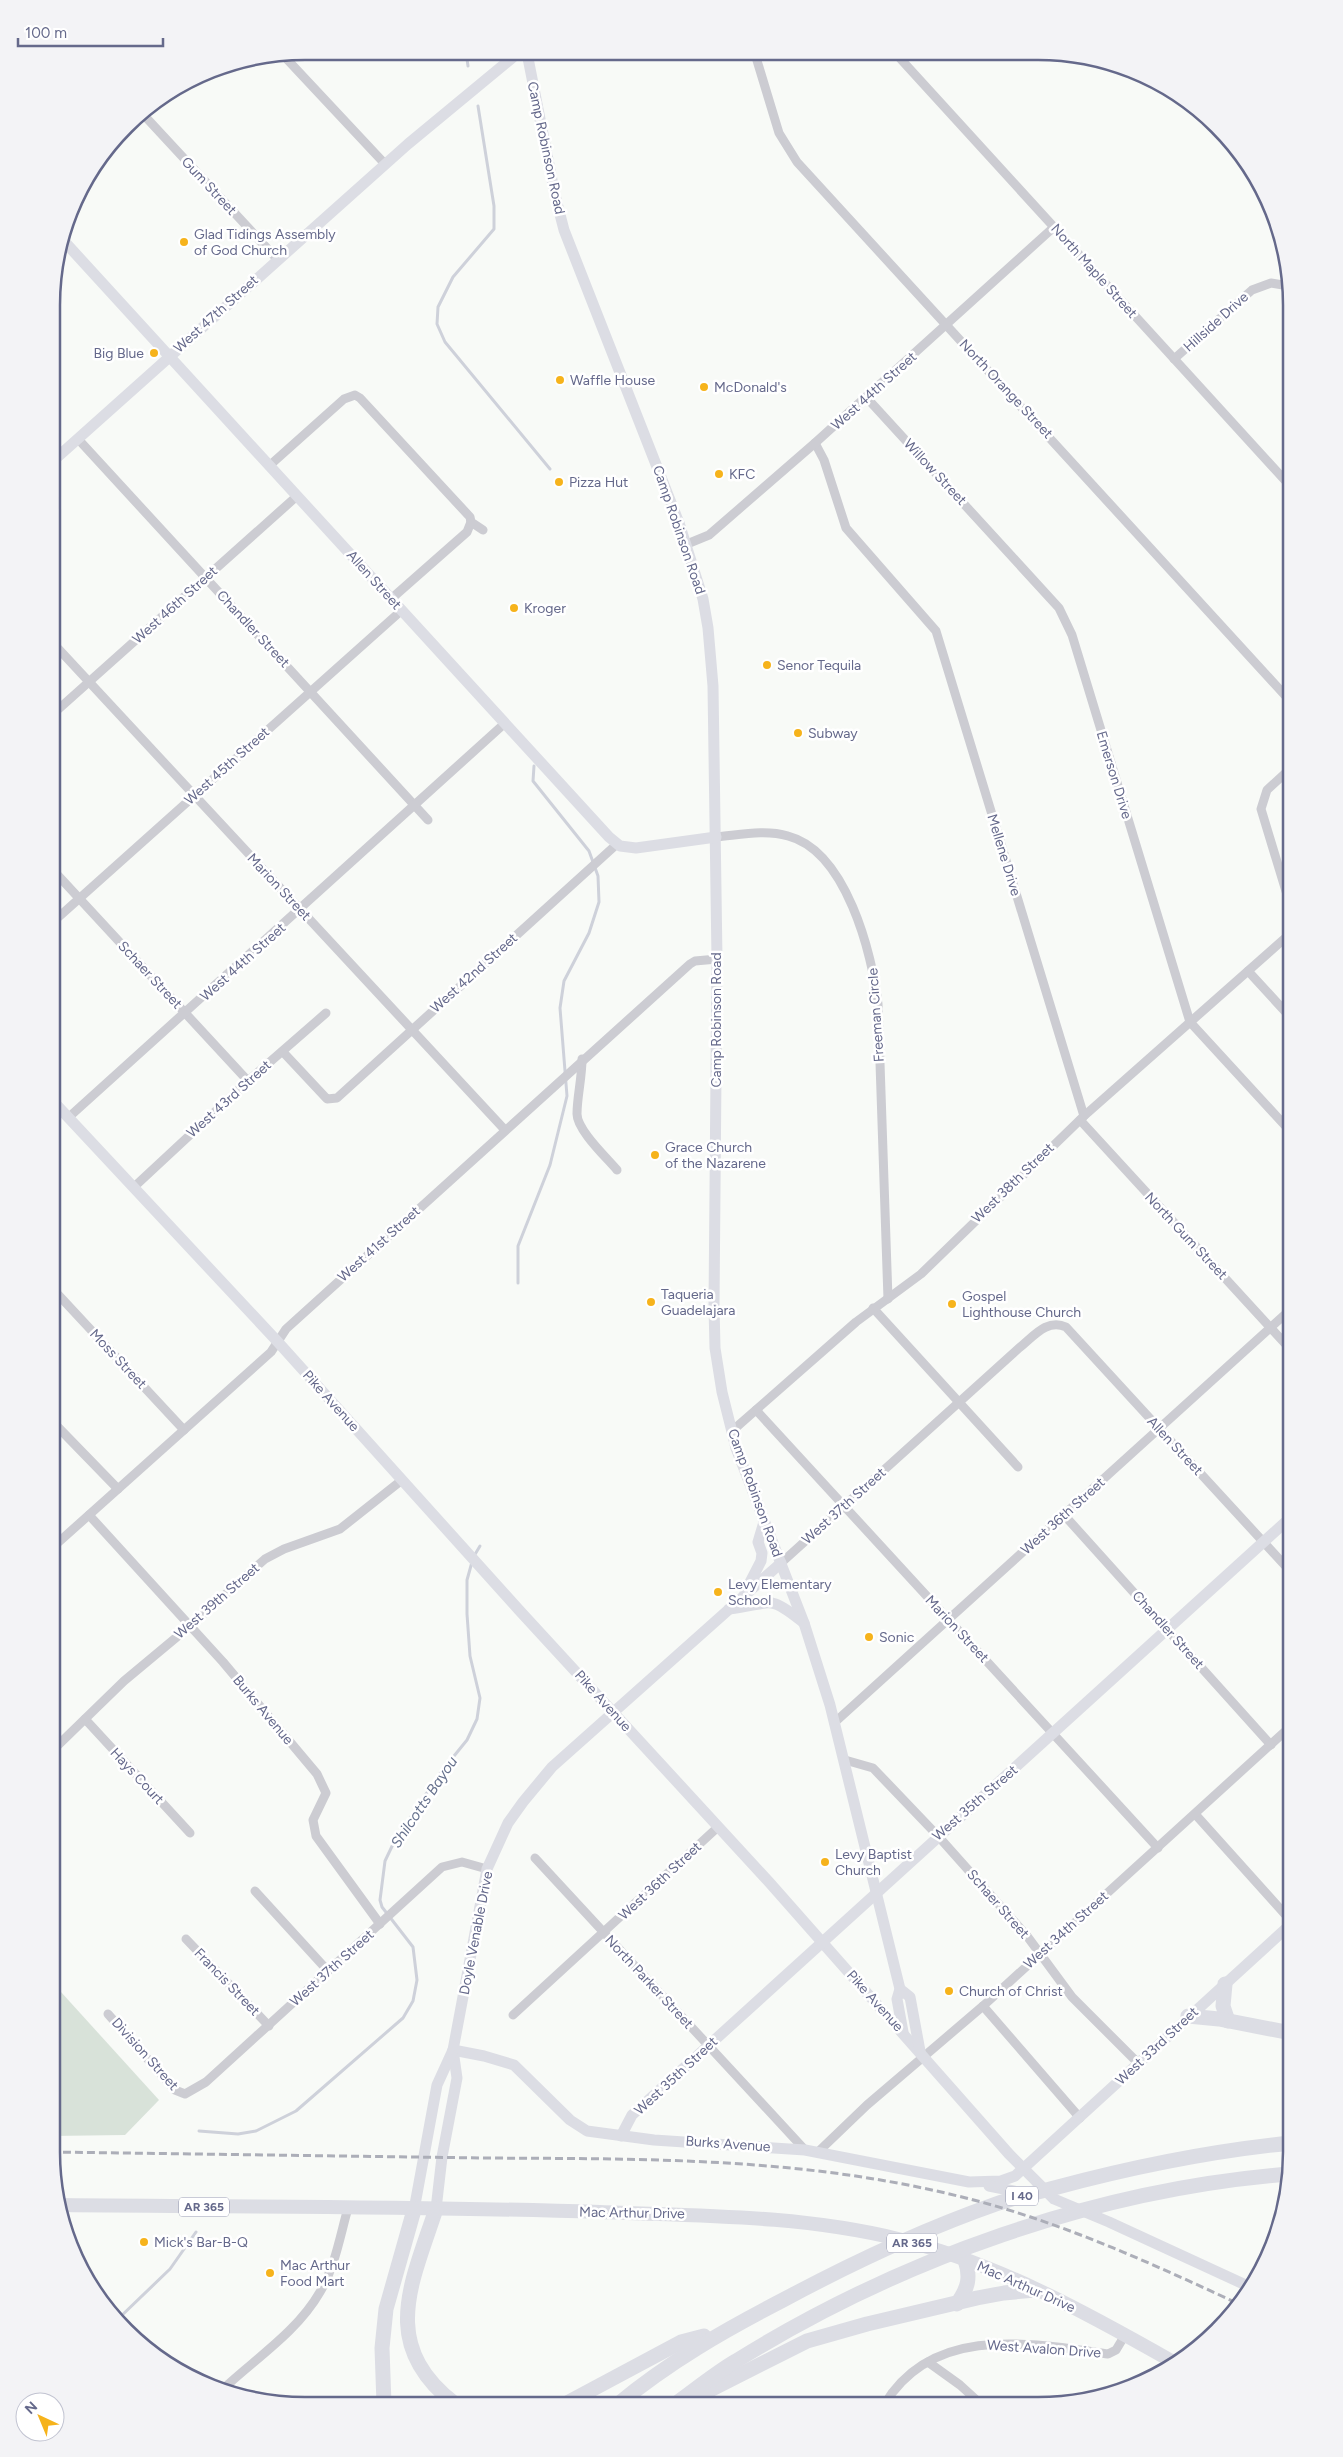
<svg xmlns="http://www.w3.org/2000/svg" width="1343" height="2457" viewBox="0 0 1343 2457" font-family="Figtree,sans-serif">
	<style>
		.green { fill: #d8e2d9 }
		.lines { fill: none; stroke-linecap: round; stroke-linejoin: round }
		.stream { stroke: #ced1da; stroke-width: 3 }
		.street { stroke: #ccccd2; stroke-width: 9 }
		.secondary { stroke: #dcdde4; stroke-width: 11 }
		.primary { stroke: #dcdde4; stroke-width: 14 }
		.highway { stroke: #dcdde4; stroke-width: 15 }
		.rail { stroke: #acaeb8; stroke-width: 3; stroke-dasharray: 8 4; stroke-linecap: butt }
		.poi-dot { fill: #f6b31b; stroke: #fff; stroke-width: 2 }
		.labels { text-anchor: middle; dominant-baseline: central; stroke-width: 5; stroke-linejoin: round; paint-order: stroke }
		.shield { fill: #fff; stroke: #9396ae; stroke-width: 1 }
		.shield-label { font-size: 12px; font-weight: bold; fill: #65698b }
		.street-label { font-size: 14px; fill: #65698b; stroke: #fff }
		.poi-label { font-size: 14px; fill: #65698b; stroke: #fff; text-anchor: start }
		.water-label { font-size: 15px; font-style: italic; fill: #66718d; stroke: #fff }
		.rim { fill: none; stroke: #65698b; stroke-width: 2.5 }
	</style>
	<rect width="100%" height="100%" fill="#f8faf7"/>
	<!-- green -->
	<path class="green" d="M51,1981L159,2100L125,2135L51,2136Z"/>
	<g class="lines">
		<!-- stream -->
		<g class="stream">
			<path d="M466,52L468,66"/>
			<path d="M478,106L494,206V229L453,277L438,307L437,324L445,342L550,469"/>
			<path d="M518,1283V1246L550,1165L567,1096L560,1008L564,981L589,933L599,902L598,876L589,851L533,781L534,766"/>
			<path d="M474,1556L480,1546"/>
			<path d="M199,2131L238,2134L256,2131L296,2111L403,2018L413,2001L417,1980L413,1947L382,1907L380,1900L385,1861L395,1840L441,1772L467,1740L477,1719L480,1698L470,1656L467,1614V1580L472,1562"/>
			<path d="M117,2320L170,2269L196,2232"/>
		</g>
		<!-- street -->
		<g class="street">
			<path d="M755,54L779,133L797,162L1292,703"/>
			<path d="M283,55L385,164"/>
			<path d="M897,55L1292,488"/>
			<path d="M141,112L278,260"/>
			<path d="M1174,359L1252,290L1271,283L1289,286"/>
			<path d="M866,397L1059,608L1072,635L1190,1022L1291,1132"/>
			<path d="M78,439L428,820"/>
			<path d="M815,443L824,460L846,528L936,631L1084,1116"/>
			<path d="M269,466L344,399L355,395L360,398L470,517L471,522L483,530"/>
			<path d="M687,544L709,535L815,443L1054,227"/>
			<path d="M391,599L467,532L471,522"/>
			<path d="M53,643L505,1130"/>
			<path d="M53,714L297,496"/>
			<path d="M716,837C739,835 765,829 788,836C846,851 872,953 878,1004L888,1299"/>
			<path d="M53,870L248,1081"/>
			<path d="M1292,911L1261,809L1267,790L1292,767"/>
			<path d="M53,922L402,610"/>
			<path d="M1248,971L1292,1019"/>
			<path d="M283,1052L327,1099L337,1098L617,844"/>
			<path d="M582,1059C582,1078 577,1097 577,1114C577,1130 607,1158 617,1170"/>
			<path d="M69,1117L504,724"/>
			<path d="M1080,1120L1291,1350"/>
			<path d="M134,1187L248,1081L326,1013"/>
			<path d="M52,1288L184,1430"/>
			<path d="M873,1308L1018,1467"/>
			<path d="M756,1410L1158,1848"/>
			<path d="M52,1421L118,1489"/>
			<path d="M732,1431L856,1322L921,1274L1084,1116L1292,932"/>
			<path d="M89,1515L223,1662L317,1774L326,1793L313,1820L316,1836L380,1924"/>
			<path d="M1065,1516L1271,1745"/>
			<path d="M52,1548L271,1352L286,1329L690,964L695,961L717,959"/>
			<path d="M781,1563L1019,1348C1033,1337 1047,1318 1066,1327L1291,1572"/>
			<path d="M85,1719L190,1833"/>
			<path d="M834,1723L1291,1309"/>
			<path d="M52,1751L124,1681L190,1626L265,1559L284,1549L340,1529L402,1480"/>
			<path d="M845,1760L873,1768L938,1836L1027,1936L1072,1997L1139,2064"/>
			<path d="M1195,1814L1291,1921"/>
			<path d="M535,1858L805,2150"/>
			<path d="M255,1891L328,1971"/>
			<path d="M186,1939L269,2026"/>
			<path d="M983,2006L1080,2118"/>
			<path d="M108,2014L175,2090L185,2094L206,2082L442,1867L462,1862L487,1869"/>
			<path d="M513,2015L718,1827"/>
			<path d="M818,2152L867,2105L983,2006L1291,1726"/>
			<path d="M928,2362L960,2385L983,2406"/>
			<path d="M223,2389C256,2358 297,2332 320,2292C335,2267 340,2236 348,2208"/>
			<path d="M884,2405C932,2324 1030,2343 1108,2354L1116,2350L1125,2335"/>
		</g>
		<!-- secondary -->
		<g class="secondary">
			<path d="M527,53L555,195L564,230L679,523L703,599L708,628L713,686L717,959L714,1306L715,1348L722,1392L736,1448L804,1623L830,1705L900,1989L897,1999L903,2032"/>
			<path d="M63,240L609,837L620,846L636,848L716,837"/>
			<path d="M53,461L408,144L518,53"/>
			<path d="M52,1100L277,1341L519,1610L769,1882L1009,2154L1054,2199L1109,2222L1250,2287"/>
			<path d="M745,1592L761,1561L762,1553L758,1542L764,1522"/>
			<path d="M729,1609C773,1604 767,1593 804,1623"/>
			<path d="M900,1989L910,1997L920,2051"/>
			<path d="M453,2050L484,2056L514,2065L570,2120L587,2131L654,2140L805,2150L969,2182L1001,2181L1015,2176L1291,1924"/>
			<path d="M621,2136L632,2115L1291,1517"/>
			<path d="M989,2186L1028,2194"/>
			<path d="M436,2209L442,2157L457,2078L453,2050"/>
			<path d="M414,2210L437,2085L453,2050L487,1869L508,1823L523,1802L552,1767L781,1563"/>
		</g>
		<!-- primary -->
		<path class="primary" d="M60,2205C240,2207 421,2206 600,2212C700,2216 800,2215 898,2239C997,2263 1087,2313 1175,2363"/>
		<!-- highway -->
		<g class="highway">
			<path d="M1225,1984L1223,2006L1228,2021"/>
			<path d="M1188,2016L1219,2019L1291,2033"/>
			<path d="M436,2209C411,2285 379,2345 455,2404"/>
			<path d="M957,2304C968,2288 971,2278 965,2260"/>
			<path d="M696,2397L807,2341L867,2324L977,2298L1004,2293L1035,2290"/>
			<path d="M384,2404L382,2348L386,2309L414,2210"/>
			<path d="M565,2404L681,2342L704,2336"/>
			<path d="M617,2405C669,2362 723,2331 783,2300C852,2263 922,2230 996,2204C1015,2197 1035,2193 1054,2188C1132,2167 1211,2151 1291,2143"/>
			<path d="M674,2405C695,2390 714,2374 736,2361C900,2259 1097,2189 1290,2174"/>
		</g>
		<!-- rail -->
		<path class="rail" d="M51,2152C195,2154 340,2156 484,2158C648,2159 801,2157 962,2197C1059,2221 1151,2263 1241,2305"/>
	</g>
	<!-- markers -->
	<g class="poi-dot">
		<circle cx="184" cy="242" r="5"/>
		<circle cx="154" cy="353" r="5"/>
		<circle cx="560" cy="380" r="5"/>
		<circle cx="704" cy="387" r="5"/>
		<circle cx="719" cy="474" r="5"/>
		<circle cx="559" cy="482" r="5"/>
		<circle cx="514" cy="608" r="5"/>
		<circle cx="767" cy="665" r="5"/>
		<circle cx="798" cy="733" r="5"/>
		<circle cx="655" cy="1155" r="5"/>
		<circle cx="651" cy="1302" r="5"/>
		<circle cx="952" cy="1304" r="5"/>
		<circle cx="718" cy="1592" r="5"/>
		<circle cx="869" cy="1637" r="5"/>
		<circle cx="825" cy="1862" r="5"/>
		<circle cx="949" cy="1991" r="5"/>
		<circle cx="144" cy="2242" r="5"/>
		<circle cx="270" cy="2273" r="5"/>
	</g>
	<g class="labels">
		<!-- shield labels -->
		<g class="shield">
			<rect x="1006" y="2186.5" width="32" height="19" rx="4"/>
			<rect x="179" y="2197.5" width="50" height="19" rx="4"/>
			<rect x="887" y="2233.5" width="50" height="19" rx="4"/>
		</g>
		<g class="shield-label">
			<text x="1022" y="2196">I 40</text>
			<text x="204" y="2207">AR 365</text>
			<text x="912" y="2243">AR 365</text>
		</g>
		<!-- street labels -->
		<g class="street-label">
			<text transform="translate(546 148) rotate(78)">Camp Robinson Road</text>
			<text transform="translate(209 186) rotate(47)">Gum Street</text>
			<text transform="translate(1094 271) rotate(48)">North Maple Street</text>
			<text transform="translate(216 314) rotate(-42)">West 47th Street</text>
			<text transform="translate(1216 322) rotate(-42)">Hillside Drive</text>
			<text transform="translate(1006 389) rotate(47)">North Orange Street</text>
			<text transform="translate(874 391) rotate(-42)">West 44th Street</text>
			<text transform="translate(935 472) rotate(47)">Willow Street</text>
			<text transform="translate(679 530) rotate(71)">Camp Robinson Road</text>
			<text transform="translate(374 580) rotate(48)">Allen Street</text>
			<text transform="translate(175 605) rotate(-42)">West 46th Street</text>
			<text transform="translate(253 629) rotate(47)">Chandler Street</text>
			<text transform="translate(227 766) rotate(-42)">West 45th Street</text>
			<text transform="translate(1114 775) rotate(73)">Emerson Drive</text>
			<text transform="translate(1004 855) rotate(73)">Mellene Drive</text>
			<text transform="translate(279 887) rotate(47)">Marion Street</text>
			<text transform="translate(243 962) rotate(-42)">West 44th Street</text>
			<text transform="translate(474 973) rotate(-42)">West 42nd Street</text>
			<text transform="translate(150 975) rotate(47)">Schaer Street</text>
			<text transform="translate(876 1015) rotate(-94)">Freeman Circle</text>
			<text transform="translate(716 1020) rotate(-90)">Camp Robinson Road</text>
			<text transform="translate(229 1099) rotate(-42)">West 43rd Street</text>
			<text transform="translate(1013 1183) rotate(-44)">West 38th Street</text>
			<text transform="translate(1186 1236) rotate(47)">North Gum Street</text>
			<text transform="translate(379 1244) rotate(-42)">West 41st Street</text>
			<text transform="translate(118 1359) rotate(47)">Moss Street</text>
			<text transform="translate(331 1401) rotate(48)">Pike Avenue</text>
			<text transform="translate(1175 1446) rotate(47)">Allen Street</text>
			<text transform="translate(755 1493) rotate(70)">Camp Robinson Road</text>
			<text transform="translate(844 1506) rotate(-42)">West 37th Street</text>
			<text transform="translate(1063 1516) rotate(-42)">West 36th Street</text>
			<text transform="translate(217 1601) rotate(-41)">West 39th Street</text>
			<text transform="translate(957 1629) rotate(47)">Marion Street</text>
			<text transform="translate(1168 1630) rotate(48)">Chandler Street</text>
			<text transform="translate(603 1701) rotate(48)">Pike Avenue</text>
			<text transform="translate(263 1710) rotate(50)">Burks Avenue</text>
			<text transform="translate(137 1776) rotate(47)">Hays Court</text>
			<text transform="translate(975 1803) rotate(-41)">West 35th Street</text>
			<text transform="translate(660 1881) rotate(-43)">West 36th Street</text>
			<text transform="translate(998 1904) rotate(49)">Schaer Street</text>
			<text transform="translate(1066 1930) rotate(-42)">West 34th Street</text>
			<text transform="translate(476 1933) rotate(-79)">Doyle Venable Drive</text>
			<text transform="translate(332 1968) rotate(-42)">West 37th Street</text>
			<text transform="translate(227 1982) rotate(46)">Francis Street</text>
			<text transform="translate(649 1982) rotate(47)">North Parker Street</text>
			<text transform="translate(875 2001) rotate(48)">Pike Avenue</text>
			<text transform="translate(1157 2046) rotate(-43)">West 33rd Street</text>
			<text transform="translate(145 2054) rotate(48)">Division Street</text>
			<text transform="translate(676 2076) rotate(-43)">West 35th Street</text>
			<text transform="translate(728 2144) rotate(4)">Burks Avenue</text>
			<text transform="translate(632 2213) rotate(1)">Mac Arthur Drive</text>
			<text transform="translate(1026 2287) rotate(24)">Mac Arthur Drive</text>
			<text transform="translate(1044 2349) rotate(4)">West Avalon Drive</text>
		</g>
		<!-- poi labels -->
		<g class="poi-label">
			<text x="194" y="234">Glad Tidings Assembly<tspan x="194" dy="16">of God Church</tspan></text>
			<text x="144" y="353" text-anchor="end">Big Blue</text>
			<text x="570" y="380">Waffle House</text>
			<text x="714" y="387">McDonald's</text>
			<text x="729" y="474">KFC</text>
			<text x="569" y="482">Pizza Hut</text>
			<text x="524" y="608">Kroger</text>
			<text x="777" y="665">Senor Tequila</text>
			<text x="808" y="733">Subway</text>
			<text x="665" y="1147">Grace Church<tspan x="665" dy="16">of the Nazarene</tspan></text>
			<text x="661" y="1294">Taqueria<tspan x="661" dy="16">Guadelajara</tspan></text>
			<text x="962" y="1296">Gospel<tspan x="962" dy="16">Lighthouse Church</tspan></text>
			<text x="728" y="1584">Levy Elementary<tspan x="728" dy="16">School</tspan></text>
			<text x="879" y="1637">Sonic</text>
			<text x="835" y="1854">Levy Baptist<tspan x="835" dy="16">Church</tspan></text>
			<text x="959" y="1991">Church of Christ</text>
			<text x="154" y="2242">Mick's Bar-B-Q</text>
			<text x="280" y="2265">Mac Arthur<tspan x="280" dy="16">Food Mart</tspan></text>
		</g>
		<!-- water labels -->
		<g class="water-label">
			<text transform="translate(424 1802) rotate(-56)">Shilcotts Bayou</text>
		</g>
	</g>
	<!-- crop -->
	<path d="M0 0H1343V2457H0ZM305 60H1038A245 245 0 0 1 1283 305V2152A245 245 0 0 1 1038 2397H305A245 245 0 0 1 60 2152V305A245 245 0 0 1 305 60Z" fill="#f3f3f6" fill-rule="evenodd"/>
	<path class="rim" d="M305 60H1038A245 245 0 0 1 1283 305V2152A245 245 0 0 1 1038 2397H305A245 245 0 0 1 60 2152V305A245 245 0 0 1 305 60Z"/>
	<!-- north arrow -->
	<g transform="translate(40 2417) rotate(316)"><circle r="24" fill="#ffffff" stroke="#c1c3d1"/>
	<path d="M0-4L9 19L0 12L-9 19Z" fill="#f6b31b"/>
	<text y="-8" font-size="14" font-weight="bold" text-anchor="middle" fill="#65698b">N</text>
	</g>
	<!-- scale -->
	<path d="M18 38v8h145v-8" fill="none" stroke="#65698b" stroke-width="2.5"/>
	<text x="25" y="38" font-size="15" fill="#65698b" stroke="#ffffff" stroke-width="4" paint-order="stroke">100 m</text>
</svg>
